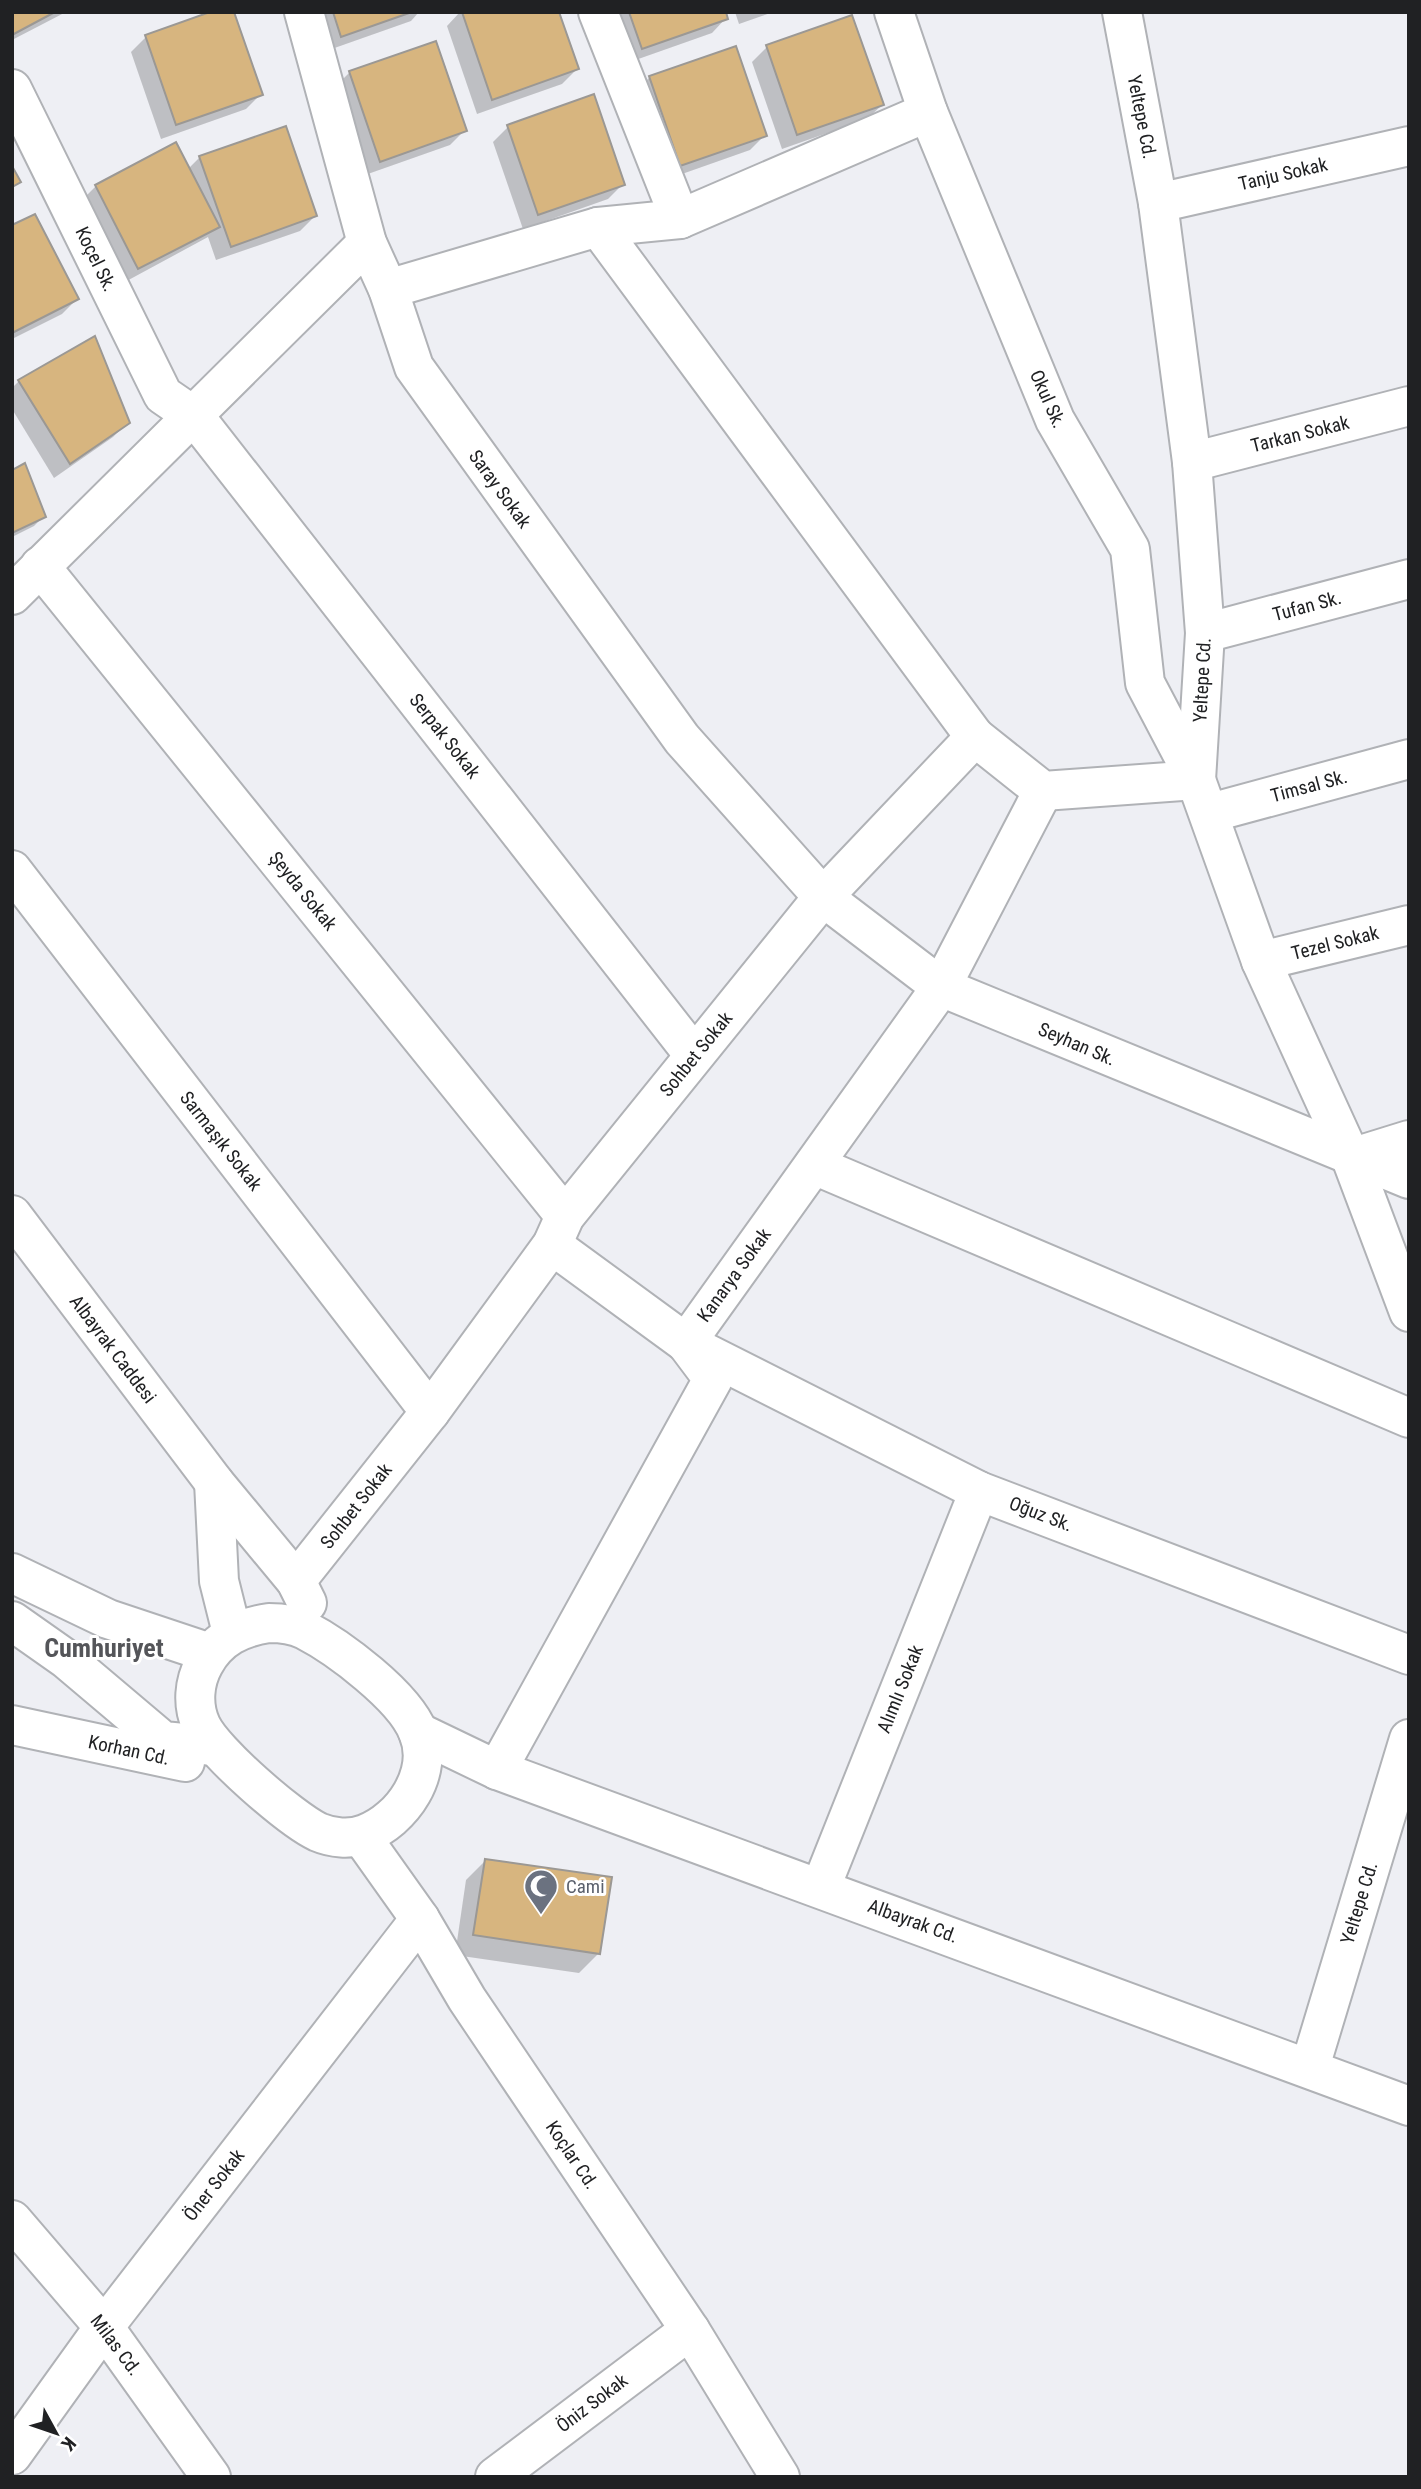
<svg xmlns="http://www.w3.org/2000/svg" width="1421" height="2489" viewBox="0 0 1421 2489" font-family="'Roboto Condensed',sans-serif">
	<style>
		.shadow { fill: #0003 }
		.building { fill: #d7b57f; stroke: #9b9894; stroke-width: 2 }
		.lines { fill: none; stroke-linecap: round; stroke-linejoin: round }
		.minor-casing { stroke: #b0b2b6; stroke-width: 42 }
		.minor { stroke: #fff; stroke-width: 38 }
		.labels { text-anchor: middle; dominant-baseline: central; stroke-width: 6; stroke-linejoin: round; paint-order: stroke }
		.street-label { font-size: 19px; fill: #202123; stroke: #fff }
		.worship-label { font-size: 19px; fill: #5b616d; stroke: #fff; text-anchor: start }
		.district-label { font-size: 26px; font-weight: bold; fill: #545559; stroke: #fff }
	</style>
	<rect width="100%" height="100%" fill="#eeeff4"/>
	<!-- shadow -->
	<g class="shadow">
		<path d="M12,12H66L12,40Z"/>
		<path d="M215,12L261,94L246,109L161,139L131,52L146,37Z"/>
		<path d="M313,12H419L411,21L326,51Z"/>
		<path d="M460,12H557L577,69L562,84L477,114L447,26Z"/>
		<path d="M609,12H724L726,18L712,33L627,63Z"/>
		<path d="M735,12H773L739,24Z"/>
		<path d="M767,47L882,105L867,119L782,149L752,62Z"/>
		<path d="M350,72L465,130L450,145L365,175L335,87Z"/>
		<path d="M650,77L765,135L750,150L665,180L635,92Z"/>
		<path d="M508,127L623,184L608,199L523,229L493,142Z"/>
		<path d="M176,145L188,169L200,157L315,216L300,231L216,260L208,237L123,283L81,201L96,186Z"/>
		<path d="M12,227L77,299L62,314L12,339Z"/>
		<path d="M19,381L128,422L113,437L54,478L12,409V388Z"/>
		<path d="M12,472L44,516L34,526L12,537Z"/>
		<path d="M485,1861L599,1953L579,1973L455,1955L466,1880Z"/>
	</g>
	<!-- building -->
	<g class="building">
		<path d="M12,12H55L12,35Z"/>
		<path d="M210,12H234L263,95L176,125L145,35Z"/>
		<path d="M333,12H412L341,37Z"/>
		<path d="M462,12H559L579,69L492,100Z"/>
		<path d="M629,12H726L728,19L642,49Z"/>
		<path d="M852,15L884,105L797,135L766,45Z"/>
		<path d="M436,41L467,131L380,162L349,71Z"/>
		<path d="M736,46L767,136L680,166L649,76Z"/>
		<path d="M594,94L625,185L538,215L507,125Z"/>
		<path d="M286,126L317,216L231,247L199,156Z"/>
		<path d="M176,142L220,227L138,269L95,185Z"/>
		<path d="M12,166L21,182L12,187Z"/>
		<path d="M35,214L79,299L12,333V225Z"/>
		<path d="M95,336L130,423L70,464L18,380Z"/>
		<path d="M25,463L46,517L12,533V470Z"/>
		<path d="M485,1859L612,1877L600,1954L473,1935Z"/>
	</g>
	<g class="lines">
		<!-- minor casing -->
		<g class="minor-casing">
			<g id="minor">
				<path d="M304,12L367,243L388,289L414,367L682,739L823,897L941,987L1409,1179"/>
				<path d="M598,12L680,219"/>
				<path d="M894,12L928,112L1055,420L1130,549L1145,683L1196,780L1261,961L1351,1158L1409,1312"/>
				<path d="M1122,12L1158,203L1192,462L1205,633L1196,780"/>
				<path d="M12,89L163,395L195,417L694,1055"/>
				<path d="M1158,203L1409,146"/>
				<path d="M598,227L975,737"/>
				<path d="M388,289L598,227L680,219L928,112"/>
				<path d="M1192,462L1409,406"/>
				<path d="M40,566L565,1216"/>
				<path d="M12,595L367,243"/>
				<path d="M1205,633L1409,579"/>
				<path d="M1210,813L1409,759"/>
				<path d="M12,870L430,1412"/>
				<path d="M1261,961L1409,925"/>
				<path d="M1351,1158L1409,1140"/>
				<path d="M814,1165L1409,1418"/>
				<path d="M12,1215L214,1482L296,1581L307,1603"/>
				<path d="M552,1245L686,1343L979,1491L1409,1655"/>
				<path d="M214,1482L219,1581L232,1633"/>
				<path d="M12,1573L108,1619L210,1653"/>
				<path d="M296,1581L430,1412L552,1245L565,1216L823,897L975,737L1043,791L1196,780"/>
				<path d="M12,1621L66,1659L163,1741L214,1746"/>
				<path d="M269,1623C281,1623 293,1624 305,1630C338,1647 404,1696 418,1732C435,1773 402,1820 365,1834C350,1840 332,1838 318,1832C291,1819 213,1752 201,1725C192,1705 194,1682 204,1664C218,1638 241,1627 269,1623Z"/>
				<path d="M12,1725L185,1762"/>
				<path d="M418,1732L497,1770L1409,2106"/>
				<path d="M497,1770L713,1379L686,1343L941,987L1043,791"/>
				<path d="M361,1836L420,1919L467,1999L690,2330L780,2477"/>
				<path d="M821,1887L979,1491"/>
				<path d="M1310,2067L1409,1739"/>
				<path d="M12,2220L104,2327L211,2477"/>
				<path d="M12,2455L104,2327L420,1919"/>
				<path d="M495,2477L690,2330"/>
			</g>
		</g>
		<!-- minor -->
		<use href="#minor" class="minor"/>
	</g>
	<!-- icons -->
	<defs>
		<g id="mosque-pin" transform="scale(1.75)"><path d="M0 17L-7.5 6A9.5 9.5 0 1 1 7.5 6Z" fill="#6b7280" stroke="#fff"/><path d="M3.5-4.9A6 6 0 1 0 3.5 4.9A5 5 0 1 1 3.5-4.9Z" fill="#fff"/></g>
	</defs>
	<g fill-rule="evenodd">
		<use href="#mosque-pin" x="541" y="1886"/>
	</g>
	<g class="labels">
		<!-- street labels -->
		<g class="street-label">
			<text transform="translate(1142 117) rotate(79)">Yeltepe Cd.</text>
			<text transform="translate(1283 174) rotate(-13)">Tanju Sokak</text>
			<text transform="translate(96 259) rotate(64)">Koçel Sk.</text>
			<text transform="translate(1048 399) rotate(66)">Okul Sk.</text>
			<text transform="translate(1300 434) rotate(-14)">Tarkan Sokak</text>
			<text transform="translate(500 489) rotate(54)">Saray Sokak</text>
			<text transform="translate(1307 606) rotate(-15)">Tufan Sk.</text>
			<text transform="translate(1202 680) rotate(-87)">Yeltepe Cd.</text>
			<text transform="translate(445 736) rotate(52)">Serpak Sokak</text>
			<text transform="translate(1309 786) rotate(-15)">Timsal Sk.</text>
			<text transform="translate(303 891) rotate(51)">Şeyda Sokak</text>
			<text transform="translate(1335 943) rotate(-14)">Tezel Sokak</text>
			<text transform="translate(1077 1044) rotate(23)">Seyhan Sk.</text>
			<text transform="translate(696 1054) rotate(-51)">Sohbet Sokak</text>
			<text transform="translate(221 1141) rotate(52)">Sarmaşık Sokak</text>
			<text transform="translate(734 1275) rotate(-54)">Kanarya Sokak</text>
			<text transform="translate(113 1349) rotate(53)">Albayrak Caddesi</text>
			<text transform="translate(356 1506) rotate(-52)">Sohbet Sokak</text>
			<text transform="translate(1041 1514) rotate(21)">Oğuz Sk.</text>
			<text transform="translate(900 1689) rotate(-68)">Alımlı Sokak</text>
			<text transform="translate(129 1750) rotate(12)">Korhan Cd.</text>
			<text transform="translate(1359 1903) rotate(-73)">Yeltepe Cd.</text>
			<text transform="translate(913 1921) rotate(20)">Albayrak Cd.</text>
			<text transform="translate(572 2155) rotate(56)">Koçlar Cd.</text>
			<text transform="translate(214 2185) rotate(-52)">Öner Sokak</text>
			<text transform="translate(116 2345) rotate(53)">Milas Cd.</text>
			<text transform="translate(592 2403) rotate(-37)">Öniz Sokak</text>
		</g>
		<!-- worship labels -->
		<g class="worship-label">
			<text x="566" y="1886">Cami</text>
		</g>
		<!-- district labels -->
		<g class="district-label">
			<text x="104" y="1648">Cumhuriyet</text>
		</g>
	</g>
	<!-- border -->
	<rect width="1421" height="2489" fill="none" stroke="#202123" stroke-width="28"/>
	<!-- north arrow -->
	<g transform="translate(56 2433) rotate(130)" stroke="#ffffff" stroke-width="5" paint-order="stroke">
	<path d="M0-5L12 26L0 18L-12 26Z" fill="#202123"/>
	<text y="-10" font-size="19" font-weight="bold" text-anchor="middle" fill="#202123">K</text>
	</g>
</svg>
